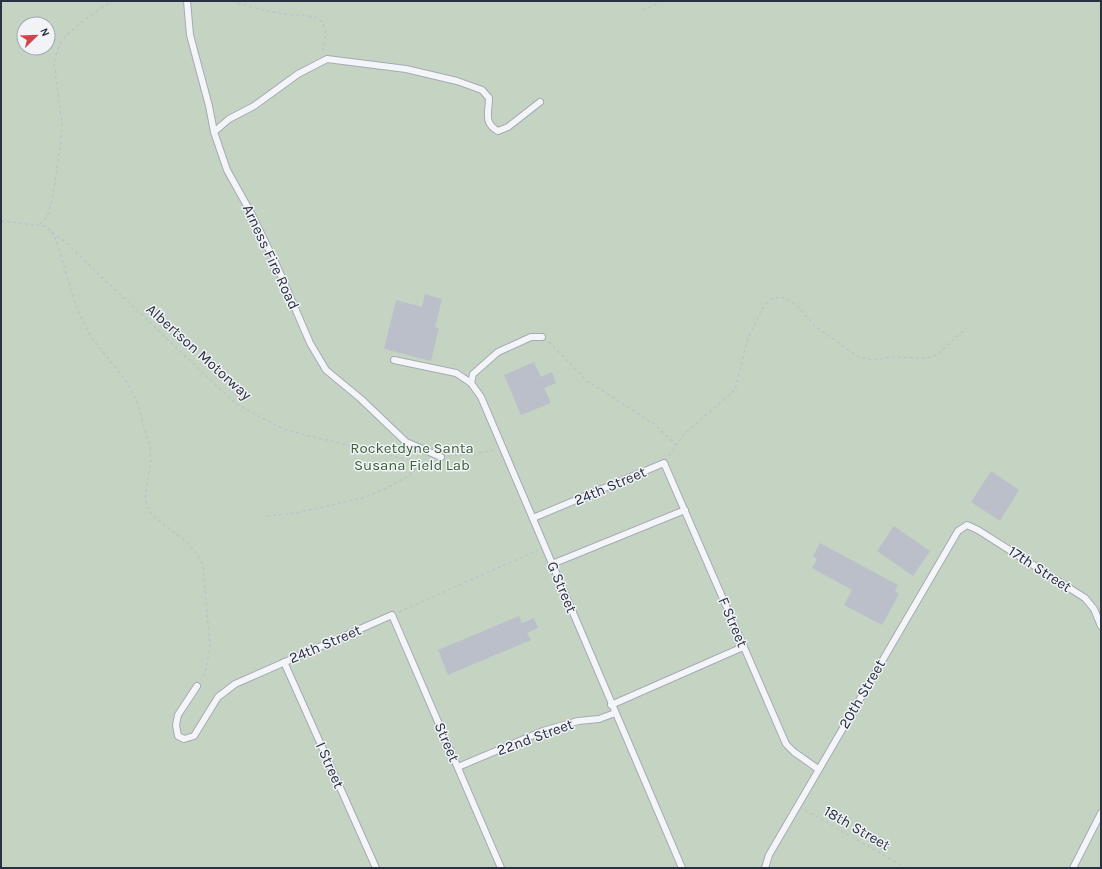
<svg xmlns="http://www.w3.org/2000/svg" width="1102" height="869" viewBox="0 0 1102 869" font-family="Karla,sans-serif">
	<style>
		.green { fill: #c5d4c2; fill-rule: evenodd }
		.building { fill: #bbbfca }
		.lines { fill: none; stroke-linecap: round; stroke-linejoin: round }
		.service-casing { stroke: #a6aab4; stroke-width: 8 }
		.path { stroke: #bfc2c9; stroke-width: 1.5; stroke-dasharray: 3 3; stroke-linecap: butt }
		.service { stroke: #f4f5f8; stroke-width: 6 }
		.labels { text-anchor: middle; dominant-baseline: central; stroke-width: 3; stroke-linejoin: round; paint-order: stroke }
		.street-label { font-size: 15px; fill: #293042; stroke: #f1f3f7 }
		.park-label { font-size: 15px; fill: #3a5f36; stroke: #f1f3f7 }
	</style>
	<rect width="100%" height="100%" fill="#e1e4ea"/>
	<!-- green -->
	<path class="green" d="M1,1H1101V868H1ZM24,24H48V48H24Z"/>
	<!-- building -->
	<g class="building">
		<path d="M425,294L442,299L435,327L439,328L431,361L384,349L396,300L422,307Z"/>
		<path d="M534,362L541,377L552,372L556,383L544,388L551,403L521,415L504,375Z"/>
		<path d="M991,471L1019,490L1000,521L971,502Z"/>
		<path d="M894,526L930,551L913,576L877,551Z"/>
		<path d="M820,543L898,585L895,591L899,594L882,625L844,605L852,590L812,568L817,559L813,556Z"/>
		<path d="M519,616L522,623L534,618L538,628L527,633L531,640L448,675L438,650Z"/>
	</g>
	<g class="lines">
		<!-- service casing -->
		<g class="service-casing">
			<g id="service">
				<path d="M187,1L190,35L209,106L214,132L227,170L251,213L276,264L310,343L326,370L361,399L406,442L441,457"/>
				<path d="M214,132L229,119L254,106L298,74L327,59L406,69L457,81L482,90L489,98C489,112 483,123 498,131L508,127L540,102"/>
				<path d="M394,360L456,373L471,383L481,397L682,868"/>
				<path d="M471,383L473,374L498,352L531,337H542"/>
				<path d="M533,518L664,463L786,744L794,752L818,769"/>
				<path d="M552,564L685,510"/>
				<path d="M284,662L376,868"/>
				<path d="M197,686L178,715L176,725L178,736L184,739L194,736L218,697L235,684L392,615L501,868"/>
				<path d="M611,705L743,647"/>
				<path d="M458,767L543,731L578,721L599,719L615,713"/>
				<path d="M765,868L769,855L958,531L967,525L978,530L1085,598L1094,609L1101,626"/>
				<path d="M1073,868L1101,813"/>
			</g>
		</g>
		<!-- path -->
		<g class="path">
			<path d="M232,1C253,8 275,14 298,15C305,16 315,15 321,21C329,31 324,43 322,54"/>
			<path d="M643,10L663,1"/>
			<path d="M1,221L45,226L64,241L236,404L285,430L422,463L430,461"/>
			<path d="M40,224L47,217L52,200L61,142L62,123L54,63C56,54 59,43 65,37C78,23 97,11 113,1"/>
			<path d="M51,232L56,240L77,309L91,337L127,382L136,399L150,447L151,461L145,497L147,507L152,515L189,544L197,555L203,565L210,647L205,674L201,679"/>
			<path d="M549,342L587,381L654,424L676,445"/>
			<path d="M449,456L473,454L495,450"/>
			<path d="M669,456L685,433L735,390L748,338L762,309L771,299L782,297L789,300L799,308L815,326L857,356L871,360L893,357L927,358L937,355L966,328"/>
			<path d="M267,516L296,513L362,498L389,487L408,476L422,463"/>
			<path d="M399,612L538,550"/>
			<path d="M805,810L906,868"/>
		</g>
		<!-- service -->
		<use href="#service" class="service"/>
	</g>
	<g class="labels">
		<!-- street labels -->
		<g class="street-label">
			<text transform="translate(271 257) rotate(65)">Arness Fire Road</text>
			<text transform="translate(199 352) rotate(42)">Albertson Motorway</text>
			<text transform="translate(610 486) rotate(-23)">24th Street</text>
			<text transform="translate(1040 569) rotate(33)">17th Street</text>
			<text transform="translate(562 587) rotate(67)">G Street</text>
			<text transform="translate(733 622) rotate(67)">F Street</text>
			<text transform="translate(325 644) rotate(-23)">24th Street</text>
			<text transform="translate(862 694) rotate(-60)">20th Street</text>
			<text transform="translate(535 737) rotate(-20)">22nd Street</text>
			<text transform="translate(447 742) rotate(67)">Street</text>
			<text transform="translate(330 765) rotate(66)">I Street</text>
			<text transform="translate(857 828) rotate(30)">18th Street</text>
		</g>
		<!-- park labels -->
		<g class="park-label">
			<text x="412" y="448">Rocketdyne Santa<tspan x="412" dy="17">Susana Field Lab</tspan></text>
		</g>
	</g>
	<!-- border -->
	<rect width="1102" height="869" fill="none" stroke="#293042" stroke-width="4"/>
	<!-- north arrow -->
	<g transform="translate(36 36) rotate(67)"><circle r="19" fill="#f1f3f7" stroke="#a1a5af"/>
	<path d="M0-3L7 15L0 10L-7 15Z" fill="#d2444c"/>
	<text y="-6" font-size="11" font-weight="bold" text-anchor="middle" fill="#293042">N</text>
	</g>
</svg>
